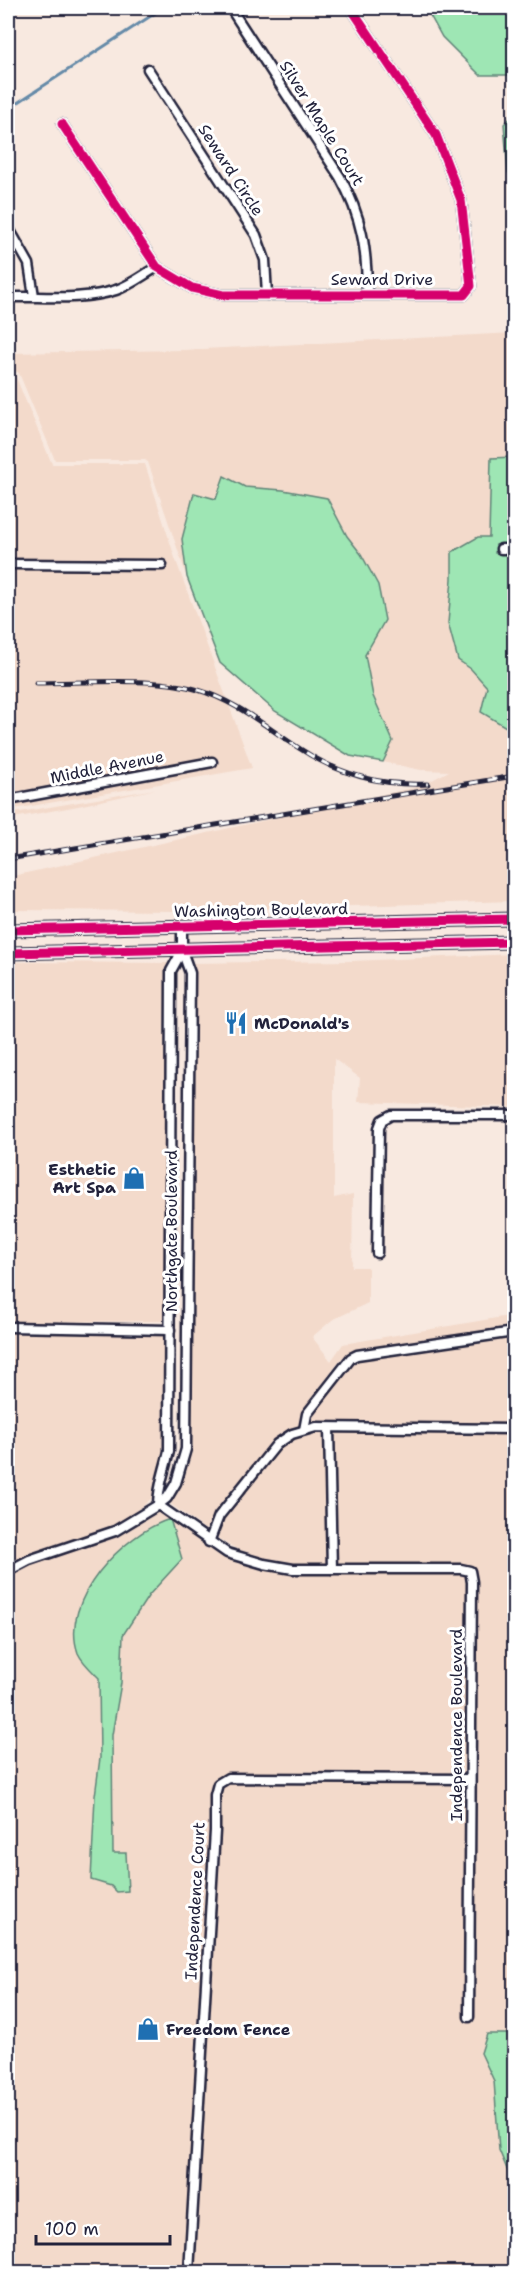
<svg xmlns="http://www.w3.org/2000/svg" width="522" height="2280" viewBox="0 0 522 2280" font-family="'Shantell Sans',sans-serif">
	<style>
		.built { fill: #f3dacb; fill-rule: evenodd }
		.green { fill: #9ee6b4; stroke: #608478; stroke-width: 1.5 }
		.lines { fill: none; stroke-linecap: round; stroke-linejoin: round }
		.stream { stroke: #658aa8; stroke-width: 3 }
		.minor-casing { stroke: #22223b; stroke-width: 13 }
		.major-casing { stroke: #22223b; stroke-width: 15 }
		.minor { stroke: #fff; stroke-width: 8 }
		.major { stroke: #fce080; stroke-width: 10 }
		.rail-casing { stroke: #22223b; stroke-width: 5 }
		.rail { stroke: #fff; stroke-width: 3; stroke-dasharray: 9; stroke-linecap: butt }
		.cycleway-casing { stroke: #fff; stroke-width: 13 }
		.cycleway { stroke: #d6006c; stroke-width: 9 }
		.labels { text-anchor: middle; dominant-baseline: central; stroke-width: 6; stroke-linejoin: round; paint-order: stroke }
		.street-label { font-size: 16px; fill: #22223b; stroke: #fff }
		.poi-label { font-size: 16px; font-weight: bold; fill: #22223b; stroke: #fff; text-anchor: start }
	</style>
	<rect width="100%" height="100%" fill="#f8e9e0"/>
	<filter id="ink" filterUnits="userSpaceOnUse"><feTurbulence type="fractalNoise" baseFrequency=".0167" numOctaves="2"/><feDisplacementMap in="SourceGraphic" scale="12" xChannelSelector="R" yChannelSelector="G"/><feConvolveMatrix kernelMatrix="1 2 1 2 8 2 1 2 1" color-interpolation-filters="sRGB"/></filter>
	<g filter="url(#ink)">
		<!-- built -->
		<g class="built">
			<path d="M514,333V457L491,458L490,537L452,552L458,660L471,669L487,687L506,727L514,729V901L190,911L8,910V877L421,786L449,771L421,770L383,762L393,741L373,696L365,655L385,620L361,554L347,536L327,498L283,490L245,487L224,476L216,499L195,493L182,539L187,577L148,462L145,460H55L19,373L15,371H8V353L183,350Z"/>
			<path d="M8,375H15L52,464H145L175,558L252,768L8,810Z"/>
			<path d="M156,789L78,806L8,819V814Z"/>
			<path d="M514,954V1107L358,1102L360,1078L334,1059V1198L353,1194L352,1267H368V1303L332,1320L312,1337L331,1361L343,1344L514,1315V1327L356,1350L349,1353L341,1359L302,1411L299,1426L273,1441L215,1513L206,1530L164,1499L172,1485L182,1460L187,963L352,961Z"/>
			<path d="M8,962L177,963L175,1321L8,1322Z"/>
			<path d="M8,1331H175L173,1450L166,1475L153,1497L136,1512L113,1527L27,1556L8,1565Z"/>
			<path d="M514,1337V1425L310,1424L311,1416L350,1365L359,1359Z"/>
			<path d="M317,1432H324L327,1564H293L265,1559L237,1549L214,1536L224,1518L281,1447L295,1438Z"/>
			<path d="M334,1432L514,1434V2034H487L481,2053L494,2081L499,2150L509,2174L514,2176V2272H195L220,1832V1796L223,1787L230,1783L465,1784L464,2021L474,2022L477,1582L475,1571L471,1567L461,1564H337Z"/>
			<path d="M157,1506L232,1557L262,1568L293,1573L466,1575L465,1774H229L219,1777L214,1782L209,1795L210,1831L184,2272H8V1577L31,1564L118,1535L143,1519ZM170,1519L182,1559L149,1595L123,1635L121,1683L112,1735L113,1853L128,1891L111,1886L95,1796L100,1758L99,1678Z"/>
		</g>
		<!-- green -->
		<g class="green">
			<path d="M426,8H514V75H480L442,37Z"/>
			<path d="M514,115V183L508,172L504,124Z"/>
			<path d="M514,457V545H496L495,553L514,554V729L506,727L481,712L487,687L471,669L458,660L448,623L452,579V552L478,537H489L491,458Z"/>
			<path d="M224,476L245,487L283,490L327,498L347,536L361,554L378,585L385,620L365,655L373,696L393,741L383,762L350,756L275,711L220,663L187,577L182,539L194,493L216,499Z"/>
			<path d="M170,1519L182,1559L149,1595L123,1635L121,1683L112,1735L113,1853H126L128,1891L117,1892L111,1886L91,1880L95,1796L100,1758L99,1678C92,1671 82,1662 78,1653C59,1600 123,1534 170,1519Z"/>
			<path d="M487,2034H514V2176L509,2174L499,2150L494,2081L481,2053Z"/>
		</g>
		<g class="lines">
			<!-- stream -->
			<path class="stream" d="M8,109L163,8"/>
			<!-- minor casing -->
			<g class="minor-casing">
				<g id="minor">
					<path d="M233,12L340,177C362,217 367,249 367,294"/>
					<path d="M148,69L256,235L265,260L267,295"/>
					<path d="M62,124L157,267L192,288L223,295H464L471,286L461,200L436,135L351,8"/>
					<path d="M8,227L29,264L34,296"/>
					<path d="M8,297C43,296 82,301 116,290C131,285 143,275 157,267"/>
					<path d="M501,549H514"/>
					<path d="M8,564L162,565"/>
					<path d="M8,800L212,762"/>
					<path d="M377,1253L379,1128L382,1120L391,1115H514"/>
					<path d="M8,1327L170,1330"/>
					<path d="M329,1428L332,1569"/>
					<path d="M304,1430L307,1414L351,1358L357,1355L514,1332"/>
					<path d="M158,1505L227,1553L264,1564L293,1569H461L470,1571L472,1582L469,2017"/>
					<path d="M158,1505C158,1486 165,1470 169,1451L171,971L182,951"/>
					<path d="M209,1542L219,1516L277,1444L292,1434L316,1427L514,1429"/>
					<path d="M8,1571L29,1560L115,1531L158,1505L167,1498L176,1483L186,1449L190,973L182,951V926"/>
					<path d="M189,2272L215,1831V1795L218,1784L228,1778L470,1779"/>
				</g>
			</g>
			<!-- major casing -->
			<g class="major-casing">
				<g id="major">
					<path d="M8,930L514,919"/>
					<path d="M8,953L514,942"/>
				</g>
			</g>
			<!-- minor -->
			<use href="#minor" class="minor"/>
			<!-- major -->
			<use href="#major" class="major"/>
			<!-- rail casing -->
			<g class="rail-casing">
				<g id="rail">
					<path d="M36,683C83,683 151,677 195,689C237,701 267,728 302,750C340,775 384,786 428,784"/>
					<path d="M8,859L514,776"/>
				</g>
			</g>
			<!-- rail -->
			<use href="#rail" class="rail"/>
			<!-- cycleway casing -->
			<g class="cycleway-casing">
				<g id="cycleway">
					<path d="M62,124L157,267L192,288L223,295H464L471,286L461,200L436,135L351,8"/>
					<path d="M8,930L514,919"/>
					<path d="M8,953L514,942"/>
				</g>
			</g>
			<!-- cycleway -->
			<use href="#cycleway" class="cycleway"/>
		</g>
	</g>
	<!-- icons -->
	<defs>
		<g id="restaurant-bare" transform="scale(1.8)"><path d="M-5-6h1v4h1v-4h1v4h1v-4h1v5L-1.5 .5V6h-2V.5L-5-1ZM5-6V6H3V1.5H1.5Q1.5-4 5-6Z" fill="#1f6fb2" stroke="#fff" stroke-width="2.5" paint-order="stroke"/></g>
		<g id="shop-bare" transform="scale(1.8)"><path d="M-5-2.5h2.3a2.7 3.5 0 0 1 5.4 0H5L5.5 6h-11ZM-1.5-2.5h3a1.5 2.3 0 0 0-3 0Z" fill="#1f6fb2" stroke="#fff" stroke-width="2.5" paint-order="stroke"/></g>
	</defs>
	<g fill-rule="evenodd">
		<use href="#restaurant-bare" x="236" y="1023"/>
		<use href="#shop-bare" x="134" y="1178"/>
		<use href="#shop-bare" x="148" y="2029"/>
	</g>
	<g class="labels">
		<!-- street labels -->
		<g class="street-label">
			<text transform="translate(322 123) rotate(58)">Silver Maple Court</text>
			<text transform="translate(231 170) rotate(57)">Seward Circle</text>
			<text x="382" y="279">Seward Drive</text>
			<text transform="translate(107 767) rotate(-11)">Middle Avenue</text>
			<text transform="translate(261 910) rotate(-1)">Washington Boulevard</text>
			<text transform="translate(171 1231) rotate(-90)">Northgate Boulevard</text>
			<text transform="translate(456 1725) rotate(-90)">Independence Boulevard</text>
			<text transform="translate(195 1901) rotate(-87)">Independence Court</text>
		</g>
		<!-- poi labels -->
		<g class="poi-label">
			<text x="254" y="1023">McDonald's</text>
			<text x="116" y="1169" text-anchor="end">Esthetic<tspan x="116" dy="18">Art Spa</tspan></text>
			<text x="166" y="2029">Freedom Fence</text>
		</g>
	</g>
	<!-- margin -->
	<rect width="522" height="2280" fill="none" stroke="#fff" stroke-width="30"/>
	<rect x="15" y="15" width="492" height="2250" fill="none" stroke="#22223b" stroke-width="2" filter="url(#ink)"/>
	<!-- scale -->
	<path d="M36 2235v9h134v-9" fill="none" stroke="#22223b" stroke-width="3"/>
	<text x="45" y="2235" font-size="18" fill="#22223b" stroke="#ffffff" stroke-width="4.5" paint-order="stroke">100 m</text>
</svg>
